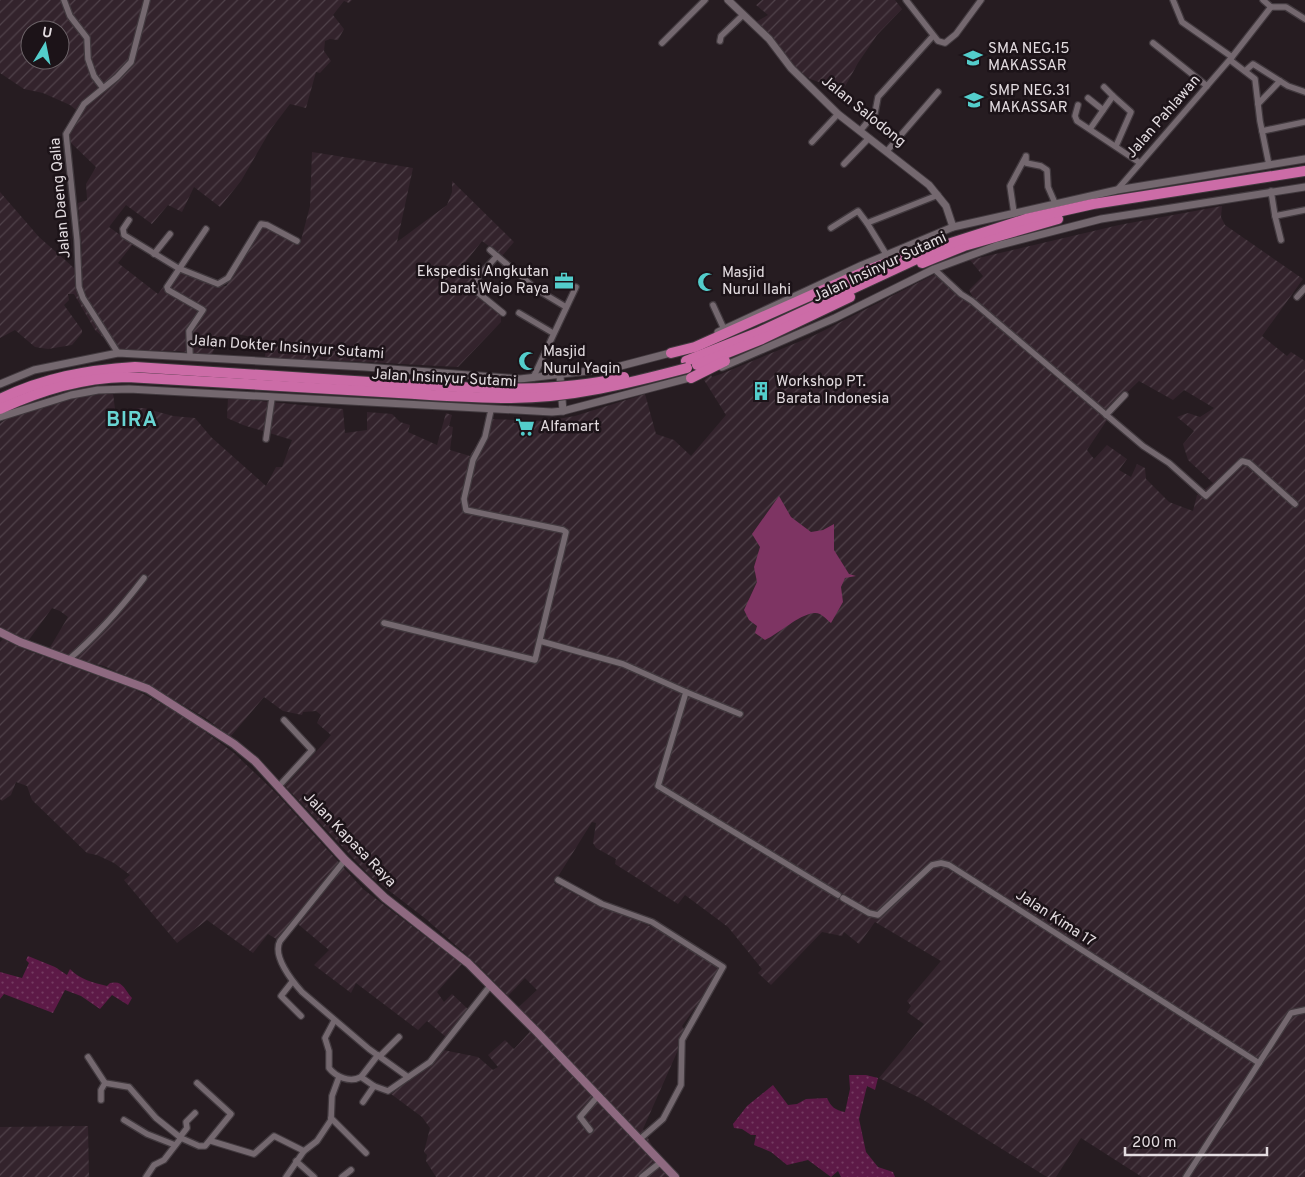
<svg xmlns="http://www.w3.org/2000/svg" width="1305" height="1177" viewBox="0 0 1305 1177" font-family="Overpass,sans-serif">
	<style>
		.industrial { fill: url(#industrial-furrows); fill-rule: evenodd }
		.grass { fill: url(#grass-dots) }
		.water { fill: #7e3463 }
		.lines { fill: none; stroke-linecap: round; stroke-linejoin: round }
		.minor-casing { stroke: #41393e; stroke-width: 8 }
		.tertiary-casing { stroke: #41393e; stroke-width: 9 }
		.secondary-casing { stroke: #41393e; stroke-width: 10 }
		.motorway-casing { stroke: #41393e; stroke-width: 12 }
		.minor { stroke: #74686f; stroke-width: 5.5 }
		.tertiary { stroke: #74686f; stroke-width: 7 }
		.secondary { stroke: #8e6980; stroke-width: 8 }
		.motorway { stroke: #cc6ca7; stroke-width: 10 }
		.motorway-bridge-casing { stroke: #41393e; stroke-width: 12; stroke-linecap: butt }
		.motorway-bridge { stroke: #cc6ca7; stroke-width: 10 }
		.labels { text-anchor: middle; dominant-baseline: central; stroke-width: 5; stroke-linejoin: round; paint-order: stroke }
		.poi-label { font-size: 15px; fill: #e3dce0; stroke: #1c1318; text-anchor: start }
		.street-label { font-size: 15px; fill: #e3dce0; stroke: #1c1318 }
		.district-label { font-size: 20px; font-weight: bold; letter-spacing: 1px; fill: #69d5d3; stroke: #1c1318 }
	</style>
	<defs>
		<pattern id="industrial-furrows" width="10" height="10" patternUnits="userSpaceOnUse" patternTransform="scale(1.25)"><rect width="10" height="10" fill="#33232c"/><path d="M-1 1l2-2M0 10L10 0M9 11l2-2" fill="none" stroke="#50424a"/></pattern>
		<pattern id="grass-dots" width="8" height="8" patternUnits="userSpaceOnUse" patternTransform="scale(1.25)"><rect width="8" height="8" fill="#5d1a47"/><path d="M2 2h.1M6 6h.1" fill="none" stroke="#743b61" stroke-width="1.8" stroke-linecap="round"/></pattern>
	</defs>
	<rect width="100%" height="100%" fill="#261c21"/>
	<!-- industrial -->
	<g class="industrial">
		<path d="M0,0H352L349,3L344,1L333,15L344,29L338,40L330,39L325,41L324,51L331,61L320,73L316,72L306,108L290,104L271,129L241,181L220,207L194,187L182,212L168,205L152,224L126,205L109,227L133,244L118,263L158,294L176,269L214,285L226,286L264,225L300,244L310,206L312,152L413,168L397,242L447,205L452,192V181L514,242L502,256L482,241L460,269L479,283L473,291L501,313V322L458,367L310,359L264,361L267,345L263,340L238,334L236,338L220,336L211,356L178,351L112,350L106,340L95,330L74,294H68L69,300L64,305L82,330V333L72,345L48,349L35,347L15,330L0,338V192L39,237L74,268L75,256L82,251L78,203L87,200L86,184L96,167L69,141L70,131L81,114L70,105L43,93L24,89L0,73ZM30,30H60V60H30Z"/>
		<path d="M762,0H895L902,9L877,35L858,63L843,90L810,79L795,68L764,29L756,22L768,15L756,5Z"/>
		<path d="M1222,206L1221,217L1225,225L1303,279L1262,336L1287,356L1291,352L1305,361V1177H1142L1081,1138L1056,1177H1047L922,1099L879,1078L924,1024L907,1012L911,1006L907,1001L941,961L875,922L859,944L844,932L842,936L822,932L771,985L758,973L762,969L728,927L685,895L678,904L615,864L616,859L596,848L593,843L596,823L592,822L554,883L579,896L664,932L722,970L682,1026L686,1032L643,1129L656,1153L679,1177H436L426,1161L427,1155L424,1152L430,1128L422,1117L391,1094L428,1067L443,1050L478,1057L493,1070L498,1067L488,1055L505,1040L514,1049L537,1024L518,1008L537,990L525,978L508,996L479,966L426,919L370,876L285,786L331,735L317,723L321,715L316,711L303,712L302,715L283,711L264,697L230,737L207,719L161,692L104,666L74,659L49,649L68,617L60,611L52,608L28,641L0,627V423L22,410L78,396L113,393L116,417L133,408H144L173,416L195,418L211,437L266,486L276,467H282L292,440L243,425L227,418L228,398L343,409L345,433L367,430V412L392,414L400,422L410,425L408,432L437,445L446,413L452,415L449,426L453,427L450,450L470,456L482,435L488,419L546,421L575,416L645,394L656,434L674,440L691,456L726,415L704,380L711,375L712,377L721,374L813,336L937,273L961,294L974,299L969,290L983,276L970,260L1119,225ZM1046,369H1048L1107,412L1139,381L1173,400L1184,390L1214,408L1200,417L1188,413L1177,417L1194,431L1183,444L1188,460L1213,483L1197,495L1193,511L1169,502L1146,479L1145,468L1137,464L1131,477L1119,470L1127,459L1107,445L1094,459L1087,450L1107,420Z"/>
		<path d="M3,639L26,650L134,689L182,715L234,753L277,794L363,889L462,964L437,992L444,1002L452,994L470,1011L446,1037L427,1021L418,1030L356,983L351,993L314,965L329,950L293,920L278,940L268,934L253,953L207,920L177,943L124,880L130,875L114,863L97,855L87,853L32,800L27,786L16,782L11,795L2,801L0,799V642Z"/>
		<path d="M88,1126L89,1177H0V1127Z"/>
	</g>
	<!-- grass -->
	<g class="grass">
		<path d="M28,956L55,967L67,975L70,969C79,979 94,983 107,986L110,983C123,980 124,989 132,998L128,1005L112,995L100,1009L81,996L65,990L53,1013L4,994L0,999V972L22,978L29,963L26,960Z"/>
		<path d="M849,1075H866L878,1078L875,1090L867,1086L859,1119L866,1152L878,1167L893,1172L895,1177H841L838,1171L831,1177L808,1160L787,1165L771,1152L754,1145L756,1135H751L742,1129L734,1128L733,1124L747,1106L773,1085L788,1105L797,1104L806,1099L827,1098C831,1107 835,1110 845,1112L850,1089Z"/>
	</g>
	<!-- water -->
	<path class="water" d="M779,496L791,517L811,532L823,530L834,524V550L849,574L856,576L845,578L841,587L843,602L831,623C826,619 821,612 814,613C798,615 780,633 765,640L755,633L757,626L749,620L744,610L757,582L754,567L760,547L752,534Z"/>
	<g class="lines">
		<!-- minor casing -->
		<g class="minor-casing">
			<g id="minor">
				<path d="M64,0L70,16L87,38L88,59L94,76L103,88"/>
				<path d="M906,0L938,41L945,43L956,34L981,0"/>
				<path d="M1263,0L1271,7"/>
				<path d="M1271,7H1286L1305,19"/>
				<path d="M720,41L721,36L743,15"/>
				<path d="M662,43L705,0"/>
				<path d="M1153,43L1207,86"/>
				<path d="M1232,57L1271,7"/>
				<path d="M1230,60L1255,79L1260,121L1269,165"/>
				<path d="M1245,71L1253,64L1288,86L1305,92"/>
				<path d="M1113,96L1131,112L1116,146"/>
				<path d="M1088,98L1103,110"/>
				<path d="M1258,104L1280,81"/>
				<path d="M1078,105L1075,116L1077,121L1140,163"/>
				<path d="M1090,129L1113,96L1104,87"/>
				<path d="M860,131L875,113L878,97L933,36"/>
				<path d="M1262,131L1305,122"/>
				<path d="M812,142L838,114"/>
				<path d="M887,151L938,92"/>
				<path d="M1026,156V163L1041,166L1047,170L1048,187L1055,203"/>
				<path d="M844,164L869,138"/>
				<path d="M1117,190L1232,57L1182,22L1173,0"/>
				<path d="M1271,191L1275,216L1305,210"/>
				<path d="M1014,213L1010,186L1025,158"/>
				<path d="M1275,216L1281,240"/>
				<path d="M129,220L123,229L124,235L178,268L218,284L228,278L261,224L267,225L297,241"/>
				<path d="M867,223L886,254"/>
				<path d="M831,228L858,211L867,223L938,195"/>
				<path d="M490,250L536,289L566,307"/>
				<path d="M154,254L170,234"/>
				<path d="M497,256L477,278L480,283L476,291L503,313"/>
				<path d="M934,269L961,294L972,301L1143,446L1169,463L1206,496L1242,461L1249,463L1295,504"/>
				<path d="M1297,297L1305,288"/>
				<path d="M713,305L724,329"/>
				<path d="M519,313L553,333"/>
				<path d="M118,353L83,298L79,287L77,240L66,134L84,104L117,77L131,62L147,0"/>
				<path d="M190,356L189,331L203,310L168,290L167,287L206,229"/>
				<path d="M533,378L576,287"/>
				<path d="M1106,415L1125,395"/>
				<path d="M266,439L272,398"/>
				<path d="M384,623L535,660L566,532L563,530L466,510L464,499L473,460L485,437L491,410"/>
				<path d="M540,641L623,664L686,692L658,786L838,895"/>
				<path d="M68,660C98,635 121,608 144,578"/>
				<path d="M686,692L740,714"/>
				<path d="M279,786L312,750L284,720"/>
				<path d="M345,860L280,941C272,956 292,981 302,992L369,1049L408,1077"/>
				<path d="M558,880L602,904L652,922L723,967L682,1040L681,1085L663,1119L640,1139"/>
				<path d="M843,898L869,913L878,915L932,865L941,863L949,865L1259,1063"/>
				<path d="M292,982L281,996L301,1016"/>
				<path d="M334,1021L325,1038L329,1051V1068C336,1077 350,1083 361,1077L374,1086L388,1091L430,1062L490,986"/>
				<path d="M380,1056L399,1037"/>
				<path d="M88,1057L105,1083L129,1087L156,1118L181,1138L199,1146H205L231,1114L197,1083"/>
				<path d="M361,1077L378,1055"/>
				<path d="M101,1100V1090L105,1083"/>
				<path d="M363,1102L374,1086"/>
				<path d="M331,1118L366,1153"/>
				<path d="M124,1120L147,1134L175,1145"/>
				<path d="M590,1130L580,1117L598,1096"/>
				<path d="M180,1137L187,1128L186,1122L195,1113"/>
				<path d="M211,1141L254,1154L274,1136L304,1151"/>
				<path d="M296,1161L314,1177"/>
				<path d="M146,1177L154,1165L164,1160L181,1138"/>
				<path d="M286,1177L304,1151L317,1141L331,1120L332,1096L339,1077"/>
				<path d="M342,1177L351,1170"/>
				<path d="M642,1177L661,1162"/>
				<path d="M1186,1177L1291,1013L1305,1010"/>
			</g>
		</g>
		<!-- tertiary casing -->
		<g class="tertiary-casing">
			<g id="tertiary">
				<path d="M728,0L769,39L791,68L838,114L929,185L946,206L953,227"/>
				<path d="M718,332L860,266L953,227L1117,190L1305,159"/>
				<path d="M722,367L835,318L934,269L996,246L1101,219L1305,187"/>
				<path d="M560,376L563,411"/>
				<path d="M0,384L34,370L118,353L365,367L520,379L613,368L674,352"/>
				<path d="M0,417L71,395L98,390L129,389L552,412L563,411L693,377"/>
			</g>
		</g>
		<!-- secondary casing -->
		<g class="secondary-casing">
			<path id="secondary" d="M0,632L20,642L148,689L234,744L255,761L345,860L385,898L468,963L538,1033L675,1177"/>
		</g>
		<!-- motorway casing -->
		<g class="motorway-casing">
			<g id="motorway">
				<path d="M922,263L964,246L1058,219"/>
				<path d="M671,353L695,347L868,270L917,252"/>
				<path d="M686,361L757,333L951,243L1026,219L1093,204L1305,171"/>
				<path d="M697,365L762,339L850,297"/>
				<path d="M691,378L725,361"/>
				<path d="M0,399C44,378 86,370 135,367L416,385"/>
				<path d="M0,409C42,390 81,378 127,377L416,394"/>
			</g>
		</g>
		<!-- minor -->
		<use href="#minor" class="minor"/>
		<!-- tertiary -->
		<use href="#tertiary" class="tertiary"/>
		<!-- secondary -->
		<use href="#secondary" class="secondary"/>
		<!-- motorway -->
		<use href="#motorway" class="motorway"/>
		<!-- motorway-bridge casing -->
		<g class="motorway-bridge-casing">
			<g id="motorway-bridge">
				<path d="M416,385C487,389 555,393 624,377"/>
				<path d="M416,394C448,396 479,398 511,398C571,398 630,383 687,368"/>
			</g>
		</g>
		<!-- motorway-bridge -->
		<use href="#motorway-bridge" class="motorway-bridge"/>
	</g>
	<!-- icons -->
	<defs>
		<g id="school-bare" transform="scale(1.5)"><path d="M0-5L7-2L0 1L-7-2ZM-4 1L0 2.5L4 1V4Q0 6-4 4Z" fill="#53cdcb" stroke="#1c1318" stroke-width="2.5" paint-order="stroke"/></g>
		<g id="office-bare" transform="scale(1.5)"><path d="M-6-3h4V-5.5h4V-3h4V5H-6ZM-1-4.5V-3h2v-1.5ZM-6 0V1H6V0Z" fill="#53cdcb" stroke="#1c1318" stroke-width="2.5" paint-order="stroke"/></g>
		<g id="mosque-bare" transform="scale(1.5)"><path d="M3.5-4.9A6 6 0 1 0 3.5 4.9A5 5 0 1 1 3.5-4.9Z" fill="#53cdcb" stroke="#1c1318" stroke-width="2.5" paint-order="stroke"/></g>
		<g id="building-bare" transform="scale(1.5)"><path d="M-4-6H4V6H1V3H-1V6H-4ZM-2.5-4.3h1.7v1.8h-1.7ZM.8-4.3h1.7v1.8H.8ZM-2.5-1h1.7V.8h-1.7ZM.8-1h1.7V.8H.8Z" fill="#53cdcb" stroke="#1c1318" stroke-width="2.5" paint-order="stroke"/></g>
		<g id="supermarket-bare" transform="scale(1.5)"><path d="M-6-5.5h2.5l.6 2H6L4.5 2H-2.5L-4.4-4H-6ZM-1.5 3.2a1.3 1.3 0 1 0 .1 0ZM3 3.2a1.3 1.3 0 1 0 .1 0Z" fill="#53cdcb" stroke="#1c1318" stroke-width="2.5" paint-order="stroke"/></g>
	</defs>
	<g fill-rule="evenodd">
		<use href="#school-bare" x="973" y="58"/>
		<use href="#school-bare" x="974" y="100"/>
		<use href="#office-bare" x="564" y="281"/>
		<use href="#mosque-bare" x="707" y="282"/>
		<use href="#mosque-bare" x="528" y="361"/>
		<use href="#building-bare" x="761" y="391"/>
		<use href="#supermarket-bare" x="525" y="427"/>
	</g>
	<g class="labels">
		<!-- poi labels -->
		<g class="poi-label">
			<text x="988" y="49">SMA NEG.15<tspan x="988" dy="17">MAKASSAR</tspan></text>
			<text x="989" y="91">SMP NEG.31<tspan x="989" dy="17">MAKASSAR</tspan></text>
			<text x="549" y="272" text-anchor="end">Ekspedisi Angkutan<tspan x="549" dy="17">Darat Wajo Raya</tspan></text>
			<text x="722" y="273">Masjid<tspan x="722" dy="17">Nurul Ilahi</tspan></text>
			<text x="543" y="352">Masjid<tspan x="543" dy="17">Nurul Yaqin</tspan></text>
			<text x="776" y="382">Workshop PT.<tspan x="776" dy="17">Barata Indonesia</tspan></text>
			<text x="540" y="427">Alfamart</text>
		</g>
		<!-- street labels -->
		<g class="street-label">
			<text transform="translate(863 112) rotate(39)">Jalan Salodong</text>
			<text transform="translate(1164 117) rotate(-49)">Jalan Pahlawan</text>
			<text transform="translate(61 198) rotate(-95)">Jalan Daeng Qalia</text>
			<text transform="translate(880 268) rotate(-25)">Jalan Insinyur Sutami</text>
			<text transform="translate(287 348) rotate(4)">Jalan Dokter Insinyur Sutami</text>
			<text transform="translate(444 379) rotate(3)">Jalan Insinyur Sutami</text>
			<text transform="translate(349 840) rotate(46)">Jalan Kapasa Raya</text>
			<text transform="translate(1055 919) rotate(33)">Jalan Kima 17</text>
		</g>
		<!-- district labels -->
		<g class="district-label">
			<text x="132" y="421">BIRA</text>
		</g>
	</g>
	<!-- north arrow -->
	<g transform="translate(45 45) rotate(10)"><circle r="24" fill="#1c1318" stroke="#6c6368"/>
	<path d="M0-4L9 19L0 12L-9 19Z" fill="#53cdcb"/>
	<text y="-8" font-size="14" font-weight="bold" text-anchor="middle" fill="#e3dce0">U</text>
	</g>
	<!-- scale -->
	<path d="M1125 1147v8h142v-8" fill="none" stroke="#e3dce0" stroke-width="2.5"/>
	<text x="1132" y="1147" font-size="15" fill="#e3dce0" stroke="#1c1318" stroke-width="4" paint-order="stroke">200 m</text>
</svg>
